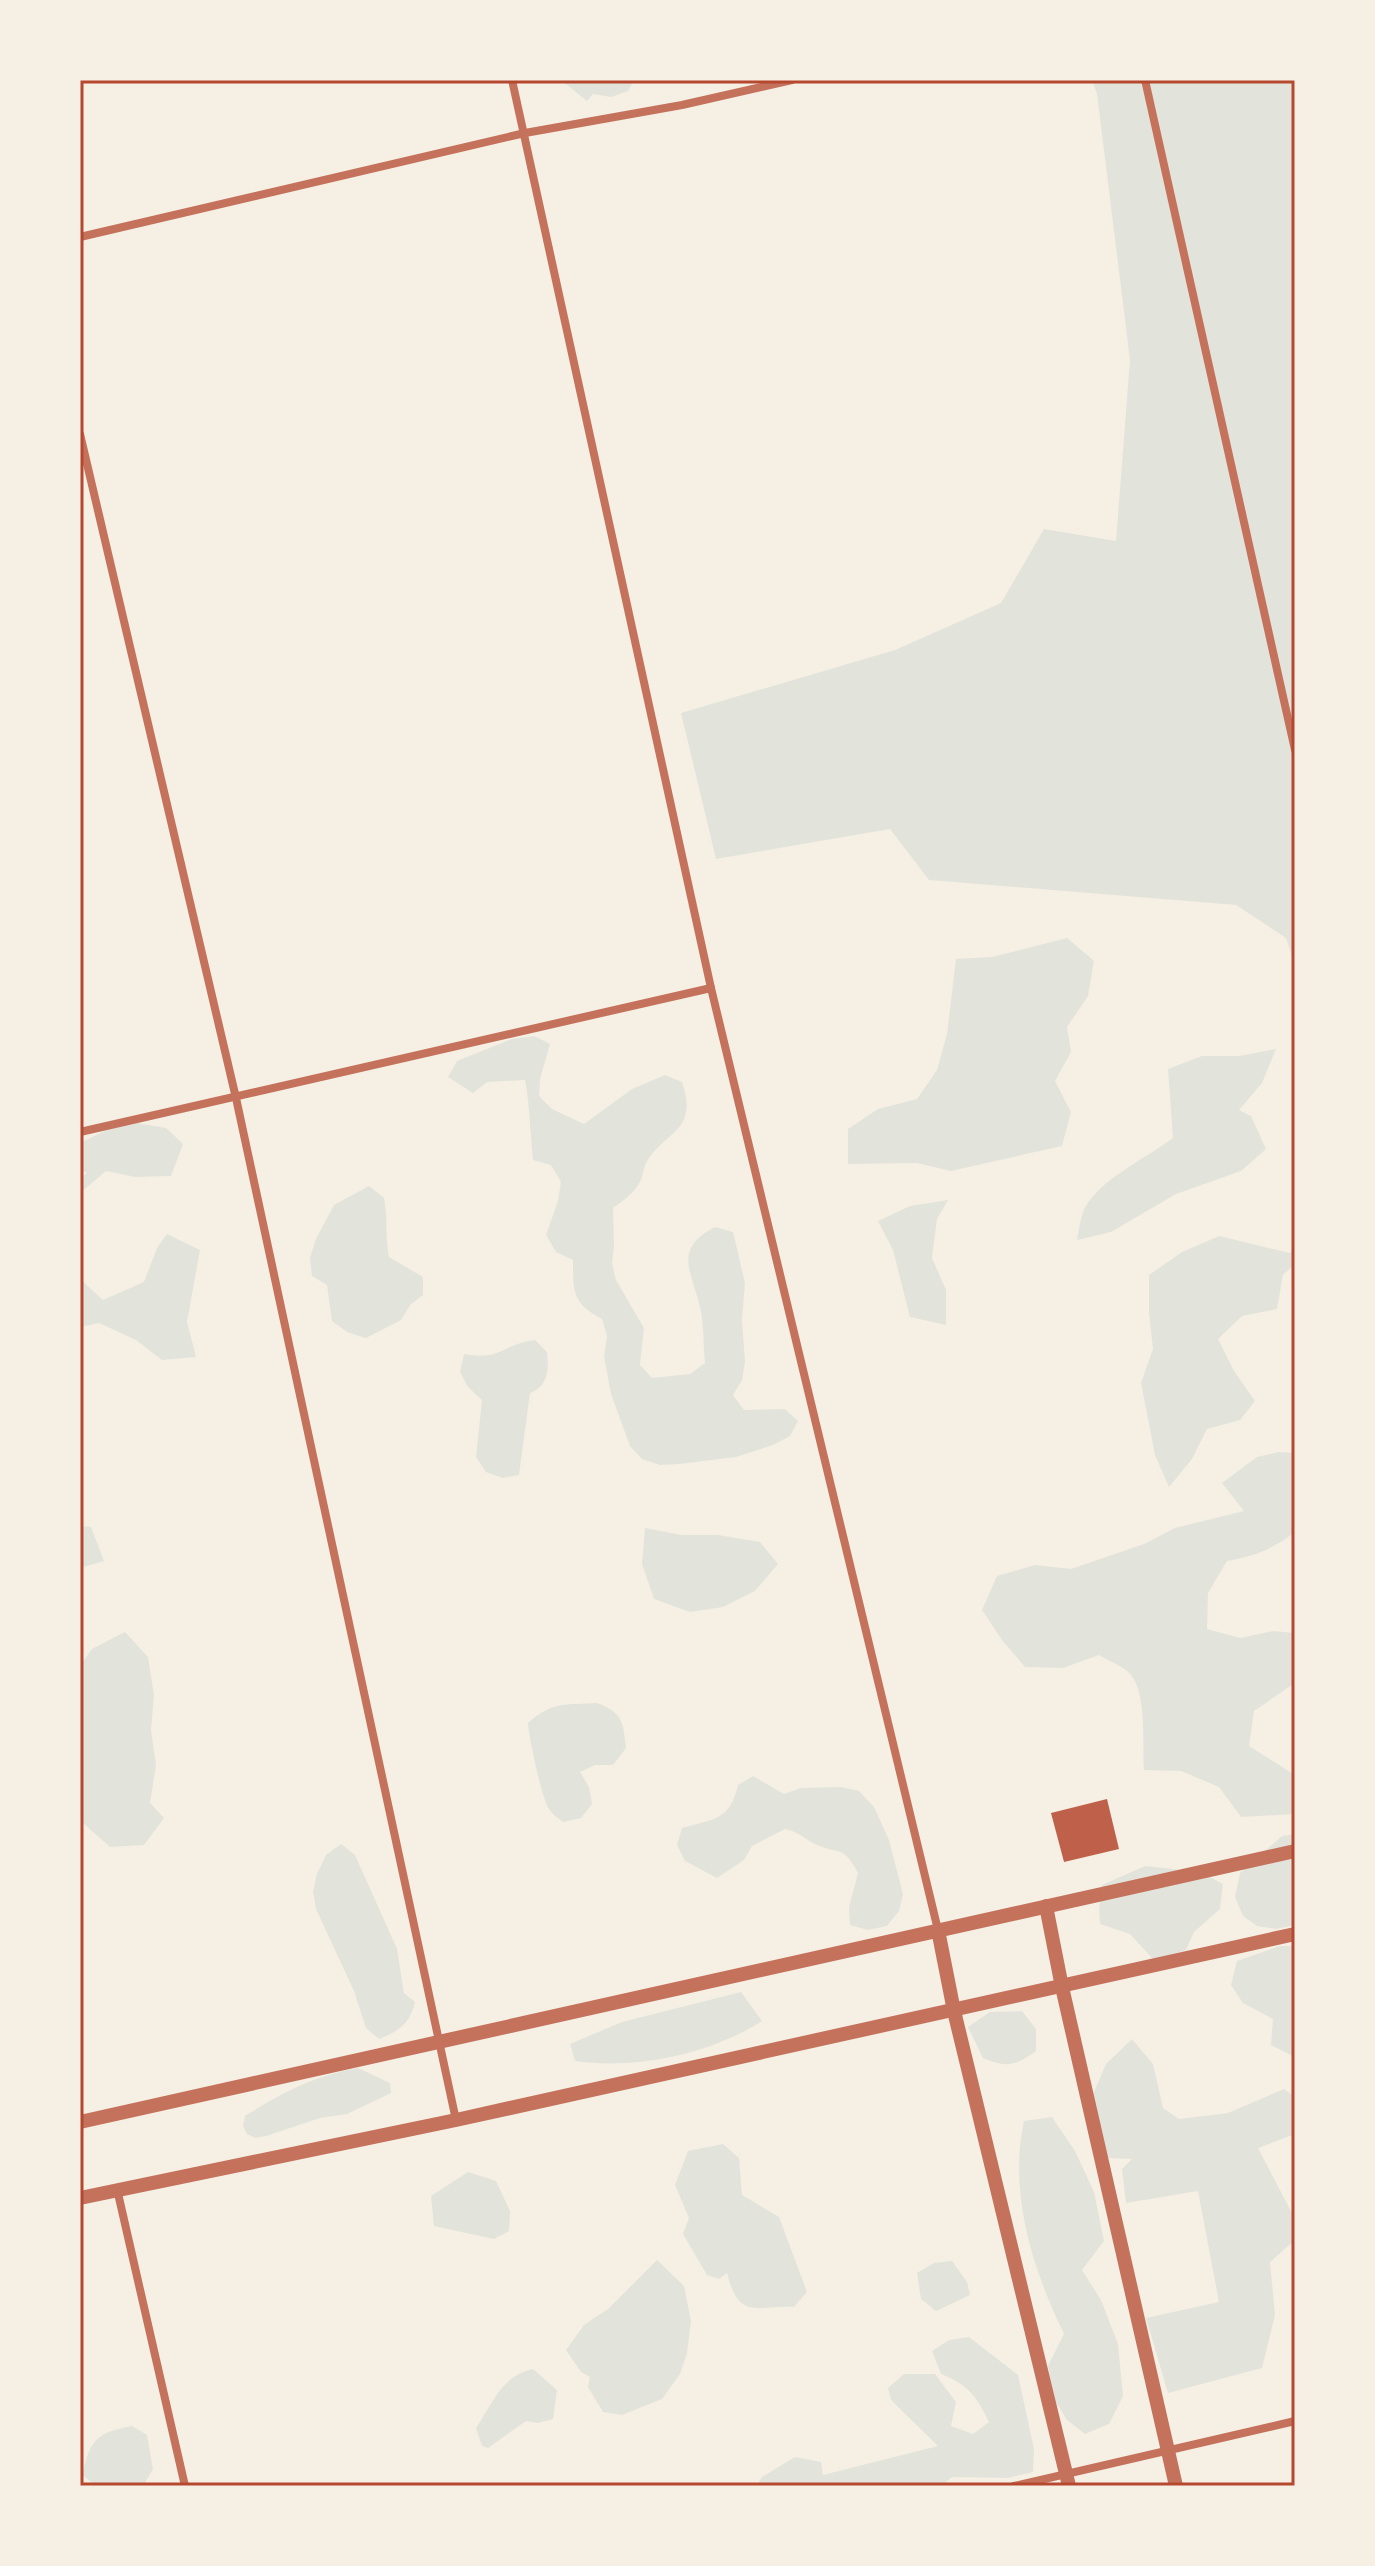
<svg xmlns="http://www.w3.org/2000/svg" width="1375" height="2566" viewBox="0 0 1375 2566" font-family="'Source Sans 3',sans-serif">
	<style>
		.green { fill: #e2e4dc }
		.building { fill: #bf614a }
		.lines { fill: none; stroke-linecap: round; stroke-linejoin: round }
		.minor { stroke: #c5725c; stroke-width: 8 }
		.tertiary { stroke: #c5725c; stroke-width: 14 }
		.neatline { fill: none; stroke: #b5482f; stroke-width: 3 }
	</style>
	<rect width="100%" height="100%" fill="#f6efe4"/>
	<!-- green -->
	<g class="green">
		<path d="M561,80H634L628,91L611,97L593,94L587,101Z"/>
		<path d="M1092,80H1295V965L1286,938L1236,905L929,880L890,829L716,859L681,713L895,650L1001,603L1044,529L1116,541L1130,360L1097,94Z"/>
		<path d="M1067,938L1094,961L1088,996L1067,1027L1071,1052L1055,1081L1071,1112L1062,1146L951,1171L917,1163L848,1164V1129L878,1109L917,1099L937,1070L947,1034L956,959L992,957Z"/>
		<path d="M534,1036L550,1044L540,1079L539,1096L552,1109L584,1124L632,1089L665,1075L682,1082C699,1133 665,1130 646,1163C643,1169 643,1176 640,1182C633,1194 623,1201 613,1208L614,1245L612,1263L616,1280L644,1328L640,1365L652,1378L690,1374L705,1363C703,1345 704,1325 700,1307C691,1270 673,1249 715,1227L733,1232L745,1283L742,1320L745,1362L742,1380L733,1395L744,1410L785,1409L798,1421L790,1436L773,1445L736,1457L679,1464L660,1465L642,1459L630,1446L611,1394L604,1356L607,1336L602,1319C572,1303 573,1292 573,1260L556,1252L546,1235L558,1201L561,1182L551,1165L533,1160C530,1133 530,1107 525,1080L487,1082L473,1093L448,1077L457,1061L512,1039Z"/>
		<path d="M1276,1049L1262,1083L1239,1110L1251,1116L1266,1149L1241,1171L1176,1194L1111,1232L1077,1240C1079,1229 1081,1213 1087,1204C1105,1177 1146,1158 1173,1138L1168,1069L1202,1056H1239Z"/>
		<path d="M125,1121L166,1128L183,1144L171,1176L135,1177L106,1171L80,1193V1179L87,1173L80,1169V1143Z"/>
		<path d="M369,1186L384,1198C388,1218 385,1237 389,1257L423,1277V1295L411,1304L401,1320L366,1338L347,1332L332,1321L327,1285L312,1276L310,1258L316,1239L334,1205Z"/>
		<path d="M948,1200L937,1219L932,1258L946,1290V1325L910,1317L893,1250L878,1221L910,1206Z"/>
		<path d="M167,1234L200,1250L187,1322L196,1357L162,1360L136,1340L99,1323L80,1327V1279L103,1300L144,1282L157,1248Z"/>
		<path d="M1219,1236L1290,1253L1295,1247V1264L1283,1275L1277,1309L1242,1316L1218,1339L1234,1371L1255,1401L1240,1420L1207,1429L1192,1459L1169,1487L1155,1455L1141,1383L1153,1349L1149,1313V1275L1182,1252Z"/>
		<path d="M535,1340L547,1352C549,1370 548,1386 530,1393L519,1475L503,1478L486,1472L476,1457L482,1400L468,1387L460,1372L464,1354C502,1361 502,1344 535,1340Z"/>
		<path d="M1279,1452L1295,1453V1532C1271,1550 1257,1555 1227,1561L1208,1593L1207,1629L1240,1638L1273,1631L1295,1633V1683L1254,1711L1249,1746L1295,1775V1814L1241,1817L1219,1787L1181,1771L1144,1770C1142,1745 1148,1687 1127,1671C1119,1665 1108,1660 1099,1655L1063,1668L1025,1667L1002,1640L982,1610L997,1576L1035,1565L1071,1569L1144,1544L1175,1528L1244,1511L1222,1483L1257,1457Z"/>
		<path d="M80,1526L91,1527L104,1561L80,1568Z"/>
		<path d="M645,1528L682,1535H718L760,1542L778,1564L755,1591L723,1607L690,1612L654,1599L642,1564Z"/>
		<path d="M125,1632L148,1657L154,1695L151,1730L156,1765L150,1803L164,1818L144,1845L110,1847L83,1823L80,1814V1666L92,1649Z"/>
		<path d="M597,1703C623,1713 623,1722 626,1748L613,1765H595L580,1772L589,1787L592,1804L581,1818L563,1822C558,1818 552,1814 549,1809C542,1800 529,1737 528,1723C552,1701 566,1705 597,1703Z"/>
		<path d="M753,1776L784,1794L801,1788L841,1787L859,1791L874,1807L889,1840L903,1894L899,1911L887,1926L868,1930L850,1925L849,1907L858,1873C842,1843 840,1856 815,1844C803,1838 801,1833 785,1829L752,1846L744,1860L717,1878L685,1861L677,1845L682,1828C713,1819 730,1821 738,1785Z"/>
		<path d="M1295,1834V1925L1276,1929L1257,1926L1243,1916L1235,1897L1240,1873L1282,1836Z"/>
		<path d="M341,1844L355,1855L397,1949L404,1993L415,2002C410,2023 400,2031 379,2039L366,2028L354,1991L316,1909L313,1891L317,1874L326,1855Z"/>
		<path d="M1145,1866L1200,1872L1223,1884L1220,1909L1194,1932L1186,1950L1154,1960L1130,1934L1100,1924L1099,1908L1102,1885Z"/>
		<path d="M1280,1946H1295V2057L1271,2045L1273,2019L1243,2003L1231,1985L1237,1961Z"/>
		<path d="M741,1992L762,2021C711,2054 635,2070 575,2061L570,2044L622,2022Z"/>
		<path d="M1022,2011L1036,2029V2051C1015,2066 1007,2068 983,2058L968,2027L990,2012Z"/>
		<path d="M1132,2039L1153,2064L1163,2108L1179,2119L1228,2113L1284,2089L1295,2097V2134L1258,2148L1295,2219V2240L1270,2262L1275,2315L1262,2368L1168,2393L1146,2318L1219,2302L1198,2191L1126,2203L1122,2169L1132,2159L1108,2158L1091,2099L1106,2064Z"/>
		<path d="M358,2068L390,2083L391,2093L347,2114L320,2118L266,2136L255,2138L247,2134L243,2126L245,2116C283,2092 316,2075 358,2068Z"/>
		<path d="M1052,2117L1075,2151L1094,2192L1104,2241L1082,2270L1101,2300L1118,2344L1123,2396L1109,2424L1085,2434L1067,2420L1054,2399L1048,2366L1064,2334C1033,2270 1008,2193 1024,2121Z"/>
		<path d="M723,2144L739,2158L742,2195L779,2217L807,2292L794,2307C756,2305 739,2321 727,2273L719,2279L707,2275L683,2234L689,2218L675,2185L688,2151Z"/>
		<path d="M468,2172L496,2181L510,2211L509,2231L494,2239L434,2226L431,2196Z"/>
		<path d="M657,2260L684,2286L691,2321L687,2353L680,2374L662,2399L622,2415L603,2412L588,2387L590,2377L581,2372L566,2350L584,2325L608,2309Z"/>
		<path d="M952,2261L967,2282L970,2295L936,2311L921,2299L917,2273L934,2263Z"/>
		<path d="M969,2337L1018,2375L1034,2449L1033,2472L1008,2478L952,2477L942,2486H756L762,2477L795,2457L821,2462L823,2475L938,2446L891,2400L888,2388L904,2374H935L956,2402L951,2426L973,2434L989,2422C976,2396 969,2385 941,2374L932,2351L949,2340Z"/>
		<path d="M533,2369L557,2390L553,2419L538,2423L526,2421L488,2448L482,2446L476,2428C493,2403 501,2376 533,2369Z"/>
		<path d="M132,2426L147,2435L153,2469L143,2486H95L82,2474C91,2439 96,2433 132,2426Z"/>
	</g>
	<!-- building -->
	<path class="building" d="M1107,1799L1119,1849L1064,1862L1051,1813Z"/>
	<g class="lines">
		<!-- minor -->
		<g class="minor">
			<path d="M512,80L711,988L938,1930"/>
			<path d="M1145,80L1295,750"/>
			<path d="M80,237L525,133L682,105L792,80"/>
			<path d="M80,434L236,1098L456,2120"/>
			<path d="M80,1132L711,988"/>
			<path d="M117,2189L185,2486"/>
			<path d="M1014,2486L1295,2421"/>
		</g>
		<!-- tertiary -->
		<g class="tertiary">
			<path d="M1046,1906L1062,1987L1176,2486"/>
			<path d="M938,1930L954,2011L1069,2486"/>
			<path d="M80,2122L1295,1851"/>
			<path d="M80,2198L456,2120L1295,1934"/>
		</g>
	</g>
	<!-- border -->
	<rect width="1375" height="2566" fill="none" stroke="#f6efe4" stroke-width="164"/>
	<rect x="82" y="82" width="1211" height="2402" class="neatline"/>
</svg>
